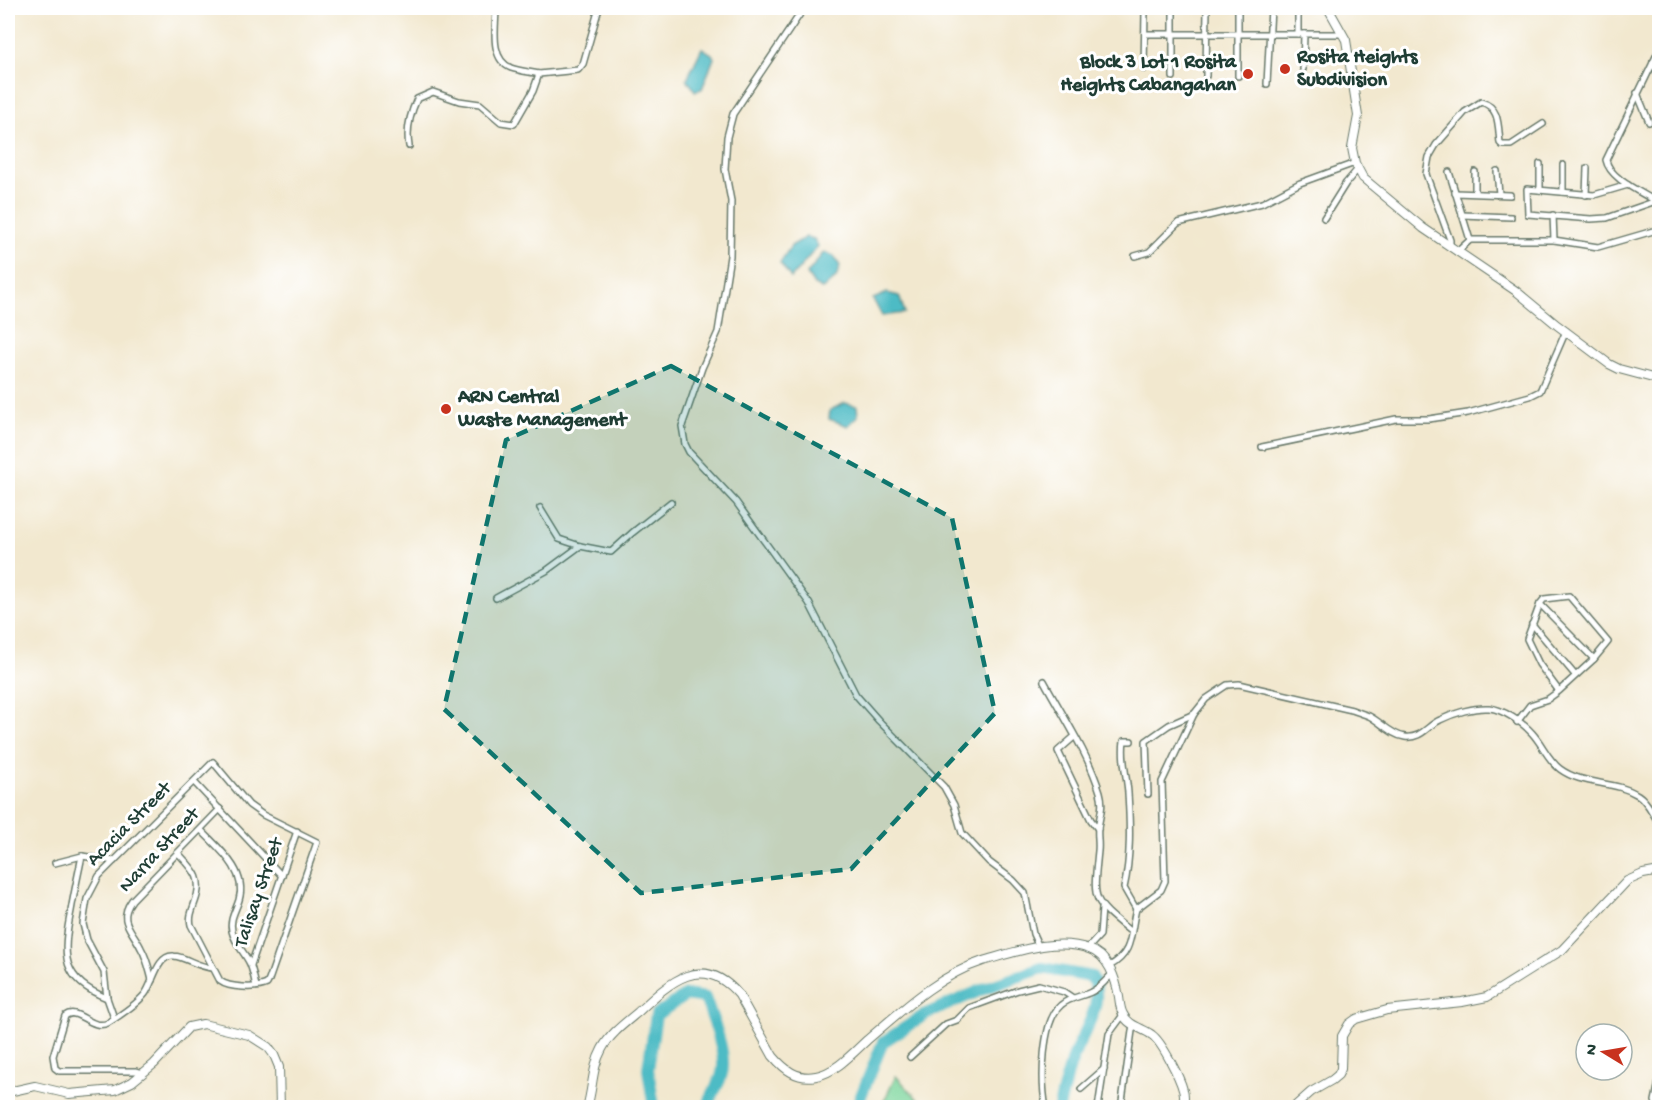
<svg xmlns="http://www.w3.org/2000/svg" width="1667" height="1115" viewBox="0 0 1667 1115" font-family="'Gochi Hand',sans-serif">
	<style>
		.green { fill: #7cd59b; stroke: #4e8968; stroke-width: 1.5 }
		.water { fill: #4dbbc5; stroke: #367c7c; stroke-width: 1.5 }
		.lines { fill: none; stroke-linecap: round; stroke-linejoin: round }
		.river { stroke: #4dbbc5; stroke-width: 12 }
		.street-casing { stroke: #69796a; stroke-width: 8 }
		.secondary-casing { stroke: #69796a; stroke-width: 10 }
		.street { stroke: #fff; stroke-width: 5 }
		.secondary { stroke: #fff; stroke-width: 8 }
		.marked { fill: #0f766e; fill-opacity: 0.2; stroke: #0f766e; stroke-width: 4.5; stroke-dasharray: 12 8; stroke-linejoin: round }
		.poi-dot { fill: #c8321e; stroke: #fff; stroke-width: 2 }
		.labels { text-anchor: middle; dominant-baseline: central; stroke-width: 6; stroke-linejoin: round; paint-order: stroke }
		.poi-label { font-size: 20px; font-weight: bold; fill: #1f3d34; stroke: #fff; text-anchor: start }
		.street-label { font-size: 20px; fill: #1f3d34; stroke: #fff }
	</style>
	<rect width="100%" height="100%" fill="#fff"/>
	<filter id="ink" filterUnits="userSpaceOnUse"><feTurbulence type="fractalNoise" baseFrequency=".0167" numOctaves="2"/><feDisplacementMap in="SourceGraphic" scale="12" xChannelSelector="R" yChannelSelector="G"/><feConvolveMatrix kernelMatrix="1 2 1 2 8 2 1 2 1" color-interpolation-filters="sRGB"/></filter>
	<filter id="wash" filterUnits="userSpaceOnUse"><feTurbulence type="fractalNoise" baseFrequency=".008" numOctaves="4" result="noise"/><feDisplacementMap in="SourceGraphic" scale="24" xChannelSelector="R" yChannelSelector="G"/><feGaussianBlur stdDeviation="1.35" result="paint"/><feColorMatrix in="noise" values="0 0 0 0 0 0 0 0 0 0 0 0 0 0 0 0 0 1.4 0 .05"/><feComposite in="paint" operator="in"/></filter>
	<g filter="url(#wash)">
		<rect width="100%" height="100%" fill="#f2e8cf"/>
		<!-- green -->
		<path class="green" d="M896,1076L925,1107H881Z"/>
		<!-- water -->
		<g class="water">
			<path d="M702,48L712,54L714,58L702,89L695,91L687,79Z"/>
			<path d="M806,237L814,239L818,246L791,278L780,263L791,246Z"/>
			<path d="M824,252L834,256L840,266L836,278L822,289L814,285L807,274Z"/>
			<path d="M887,293L899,296L905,313L882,316L873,299Z"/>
			<path d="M845,403L857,406L858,416L848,426L829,419L830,410Z"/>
		</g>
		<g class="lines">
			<!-- river -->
			<g class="river">
				<path d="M654,1108L648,1069L656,1015L686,995L705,998C712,1018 729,1056 721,1077C717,1088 710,1095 708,1108"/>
				<path d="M856,1108L883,1042L926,1014L986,988L1042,968L1092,977C1105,1004 1085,1028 1075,1053C1068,1071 1063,1088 1059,1108"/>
			</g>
		</g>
	</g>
	<g filter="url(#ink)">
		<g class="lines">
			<!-- street casing -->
			<g class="street-casing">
				<g id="street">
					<path d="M496,8C496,26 489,59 511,68C520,71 530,72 539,74"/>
					<path d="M804,8L733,114L727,137L725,169L731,201L730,256L718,332L702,368L682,426L685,444L689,452L736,502L809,603L856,695L879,721L944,787L954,805L962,833L989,862L1013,880L1025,893L1033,934L1039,947"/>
					<path d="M1145,34H1342"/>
					<path d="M1298,34V8"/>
					<path d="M1660,48L1606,160C1610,180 1644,193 1660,204"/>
					<path d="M1653,62L1660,79"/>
					<path d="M1144,69L1145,10"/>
					<path d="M1303,69L1304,34"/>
					<path d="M1206,76L1207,8"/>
					<path d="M1238,76V8"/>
					<path d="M1173,77V8"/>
					<path d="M1267,84L1271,8"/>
					<path d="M1637,93L1649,122"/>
					<path d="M409,146C406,129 410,114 417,99L433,92L459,101L480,104L501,122L514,124L533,91L539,74L578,70L583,64L599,8"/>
					<path d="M1497,171L1499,194"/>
					<path d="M1449,172L1470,240"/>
					<path d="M1475,172V193"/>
					<path d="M1628,185L1594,195L1527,189L1528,214L1591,219L1607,218L1656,201"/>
					<path d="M1540,190V164"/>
					<path d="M1563,192V165"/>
					<path d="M1455,193L1510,195"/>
					<path d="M1586,195L1587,168"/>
					<path d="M1462,215L1511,217"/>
					<path d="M1553,215L1554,240"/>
					<path d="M1324,218L1346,183L1358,169"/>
					<path d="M1450,247V240L1426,174L1429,157L1436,145L1465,112L1481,102C1500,107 1498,126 1500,143L1502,145H1511L1543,124"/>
					<path d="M1457,252L1470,240H1554L1598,247L1660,229"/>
					<path d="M1135,256L1149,252L1178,223L1262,203L1300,183L1355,163"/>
					<path d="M1262,447L1396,419H1429L1468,413L1530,396L1540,391L1566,331"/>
					<path d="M540,508L559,539L580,546L611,552L632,533L671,502"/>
					<path d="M496,598L546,571L580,546"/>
					<path d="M1540,604L1594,659"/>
					<path d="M1532,624L1575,675"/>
					<path d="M1044,681C1063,716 1088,753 1100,792C1104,806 1100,814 1098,828C1097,835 1099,843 1098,851C1093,902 1091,899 1131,932"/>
					<path d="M1517,722L1530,705L1548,699L1559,691L1594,659L1608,642L1569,596L1544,599L1540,604L1527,639L1539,664L1559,691"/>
					<path d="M1074,737L1058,751L1091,820L1098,829"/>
					<path d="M1131,741H1124C1121,759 1127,776 1128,793C1130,825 1131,857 1124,888L1136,909"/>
					<path d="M194,782L282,876"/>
					<path d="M1148,794L1146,741L1169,725L1194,714"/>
					<path d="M201,830C218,848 248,871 239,900C236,910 229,920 232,931C235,944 245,953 250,964C253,971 254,979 256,986"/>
					<path d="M82,856C78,875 74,893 71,911C62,955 61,980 107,998"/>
					<path d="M55,863L82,856L114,861"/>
					<path d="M1088,948L1100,935L1102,908"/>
					<path d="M251,965L297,831"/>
					<path d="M1109,966C1134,954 1130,932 1136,909L1161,890L1165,881L1162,782L1194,714L1206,699L1227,685L1239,684L1352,710C1357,712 1364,714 1369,716C1381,722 1391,735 1405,737C1421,739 1427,726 1440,720C1454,713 1474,707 1489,708C1503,709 1523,723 1532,733C1543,745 1547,759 1560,769C1583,786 1614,780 1638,795C1648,801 1652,814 1660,824"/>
					<path d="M152,980C149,969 147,958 141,948C132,929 117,921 132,900L220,809"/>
					<path d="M114,1018L107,998L104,972L87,940L83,924L87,899L99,876L213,762L249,805L263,815L317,842L269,980L267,984C256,989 229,988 220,981L191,925C189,917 192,911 195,902C204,878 194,870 178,853"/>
					<path d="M910,1057L946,1024L957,1020L969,1008L1018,990L1039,985L1064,992L1073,998"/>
					<path d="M143,1073L136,1071H59L55,1068L53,1056L65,1016C78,1006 91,1031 108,1023C119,1016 136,1005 145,994C153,984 157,954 174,956C186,957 197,967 213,968"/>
					<path d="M1081,1089L1104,1069"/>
					<path d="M1046,1108C1041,1083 1041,1022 1061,1005C1070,997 1081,997 1091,992C1100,988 1105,981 1112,974"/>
					<path d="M1098,1108L1109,1034L1123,1015"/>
					<path d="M1121,1108L1133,1024"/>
					<path d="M1658,1108L1655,1101L1659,1082"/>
				</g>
			</g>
			<!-- secondary casing -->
			<g class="secondary-casing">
				<g id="secondary">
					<path d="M1328,8L1346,40L1358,116L1352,148L1355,163L1363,178L1423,228L1516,291L1557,325L1609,364L1619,369L1660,380"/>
					<path d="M8,1092L35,1086L69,1094L115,1090L132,1082L154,1064L189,1027L203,1024L249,1035L268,1047L274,1055L279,1067L280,1108"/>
					<path d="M587,1108C593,1088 592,1067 602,1049C610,1034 625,1023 638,1012C669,983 702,951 739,995L773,1056C784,1069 797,1080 816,1076C835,1073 853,1053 867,1040C901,1011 939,975 983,961C1015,952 1056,937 1089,949C1108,955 1116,979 1119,997C1120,1003 1120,1009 1123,1014C1128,1026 1143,1028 1152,1035C1162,1042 1180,1078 1183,1090C1185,1095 1184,1102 1183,1108"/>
					<path d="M1293,1108L1311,1092L1332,1080L1338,1075L1341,1069L1342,1036L1349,1024L1356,1019L1387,1010L1462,1002L1487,997L1562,950L1627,881L1643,874L1660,871"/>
				</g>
			</g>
			<!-- street -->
			<use href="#street" class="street"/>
			<!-- secondary -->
			<use href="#secondary" class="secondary"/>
		</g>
	</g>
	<!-- marked area -->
	<path class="marked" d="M671,366L952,518L995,713L851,869L641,893L444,709L506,440Z"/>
	<!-- markers -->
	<g class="poi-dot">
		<circle cx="1285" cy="69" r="6"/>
		<circle cx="1248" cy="74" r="6"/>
		<circle cx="446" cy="409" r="6"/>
	</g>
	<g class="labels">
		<!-- poi labels -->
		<g class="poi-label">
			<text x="1297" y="58">Rosita Heights<tspan x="1297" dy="23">Subdivision</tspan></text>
			<text x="1236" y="63" text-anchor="end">Block 3 Lot 1 Rosita<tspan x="1236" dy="23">Heights Cabangahan</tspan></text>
			<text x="458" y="398">ARN Central<tspan x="458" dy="23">Waste Management</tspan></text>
		</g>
		<!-- street labels -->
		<g class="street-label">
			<text transform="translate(130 825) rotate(-45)">Acacia Street</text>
			<text transform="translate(160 851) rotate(-47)">Narra Street</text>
			<text transform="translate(260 893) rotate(-71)">Talisay Street</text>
		</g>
	</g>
	<!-- margin -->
	<rect width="1667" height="1115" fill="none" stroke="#fff" stroke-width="30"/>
	<!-- north arrow -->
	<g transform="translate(1604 1052) rotate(281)"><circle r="28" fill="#ffffff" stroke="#a5b1ae" stroke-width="1.5"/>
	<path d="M0-4.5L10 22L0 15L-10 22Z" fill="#c8321e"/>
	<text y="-9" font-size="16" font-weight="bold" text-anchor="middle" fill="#1f3d34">N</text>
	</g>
</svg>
